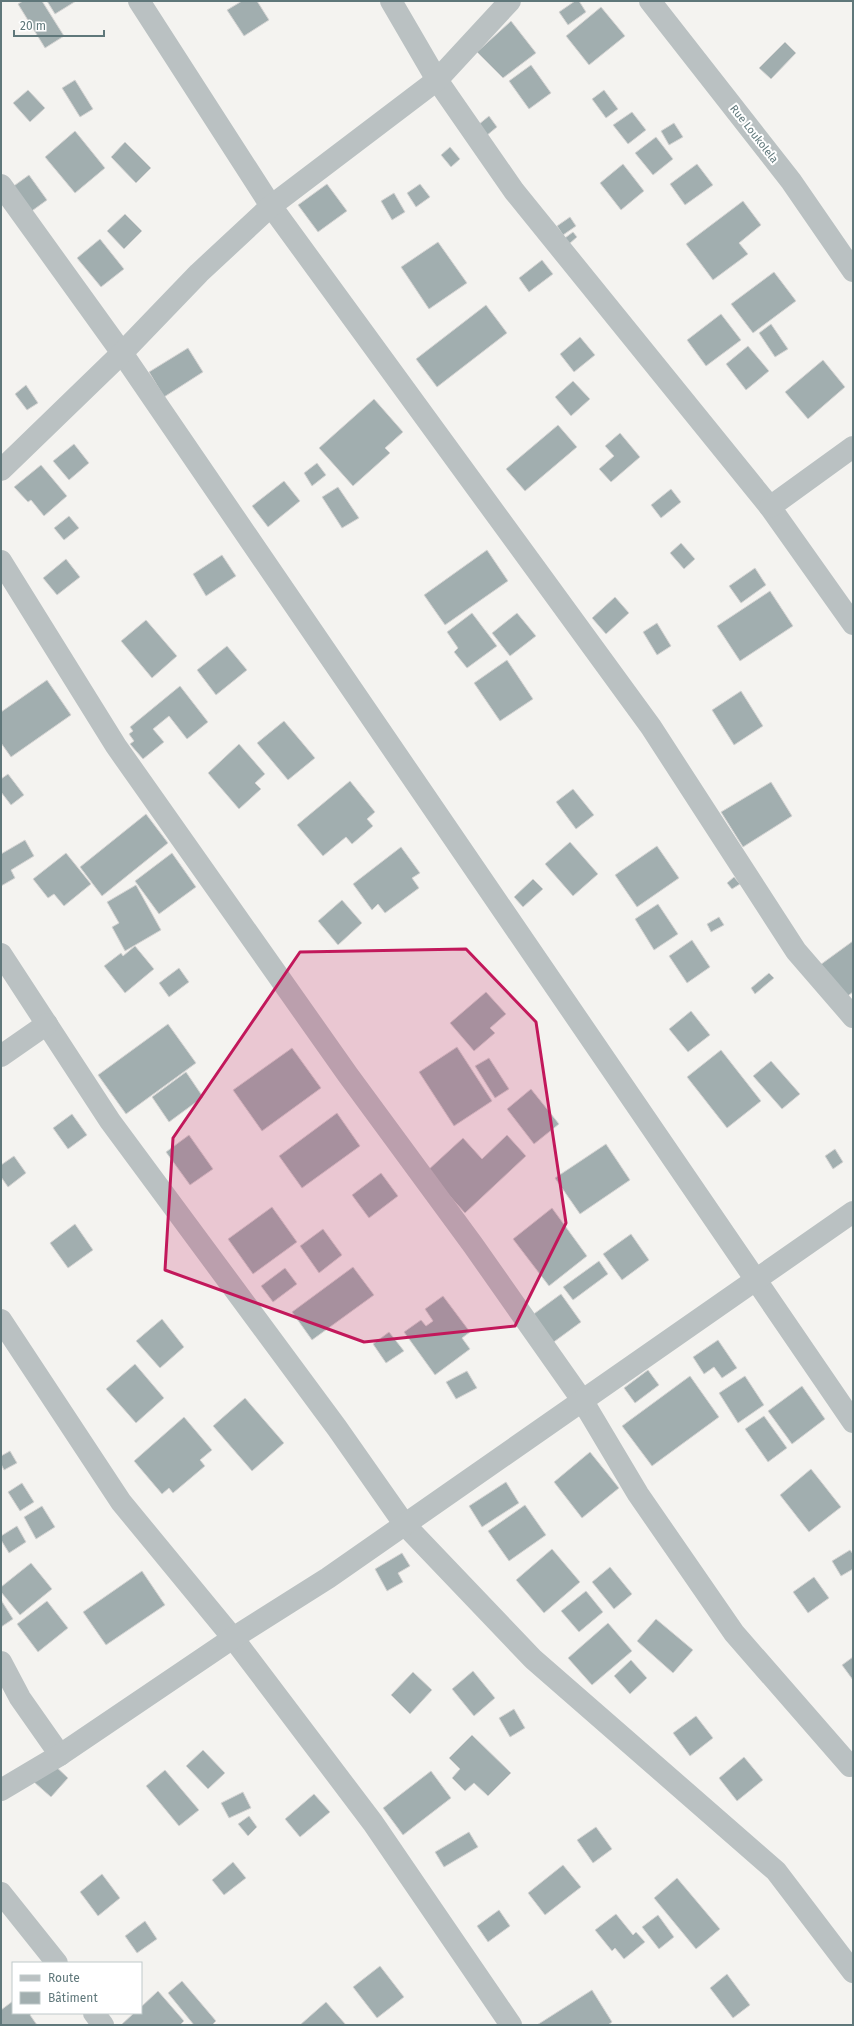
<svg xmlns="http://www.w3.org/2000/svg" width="854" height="2026" viewBox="0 0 854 2026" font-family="'Fira Sans',sans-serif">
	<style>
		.building { fill: #a1aeaf; stroke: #d5d4d3 }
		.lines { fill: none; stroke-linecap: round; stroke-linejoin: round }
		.minor { stroke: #bac1c2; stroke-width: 22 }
		.marked { fill: #c2185b; fill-opacity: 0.2; stroke: #c2185b; stroke-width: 3; stroke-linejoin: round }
		.labels { text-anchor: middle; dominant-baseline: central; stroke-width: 4; stroke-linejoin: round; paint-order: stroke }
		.street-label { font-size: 11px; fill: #5f777a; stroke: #fff }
	</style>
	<rect width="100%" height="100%" fill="#f4f3f0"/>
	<!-- building -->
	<g class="building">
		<path d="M23,1H42L64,36L45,48L18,4Z"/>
		<path d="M47,1H76L55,14Z"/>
		<path d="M242,1H257L269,20L244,36L227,10Z"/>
		<path d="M575,1H579L586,12L568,25L559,12Z"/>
		<path d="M601,7L625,36L589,65L566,36Z"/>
		<path d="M511,21L536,53L503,78L477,52Z"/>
		<path d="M785,42L796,53L771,79L759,68Z"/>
		<path d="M531,65L551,93L529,109L509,81Z"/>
		<path d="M75,80L93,109L80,117L62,88Z"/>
		<path d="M28,90L45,108L30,122L13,103Z"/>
		<path d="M604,90L618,109L606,118L592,99Z"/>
		<path d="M632,112L646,130L628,144L613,125Z"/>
		<path d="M489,116L497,127L486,136L478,125Z"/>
		<path d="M674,123L683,137L669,145L661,131Z"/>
		<path d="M75,131L105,168L75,193L45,157Z"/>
		<path d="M656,137L673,159L653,175L635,153Z"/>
		<path d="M125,142L151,168L136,183L111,157Z"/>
		<path d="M450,147L460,159L451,167L441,155Z"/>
		<path d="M623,164L644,191L621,210L600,183Z"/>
		<path d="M697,164L713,185L685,205L670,184Z"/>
		<path d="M29,175L47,200L29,213L11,188Z"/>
		<path d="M327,184L347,211L318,232L298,205Z"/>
		<path d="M420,184L430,197L416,207L407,193Z"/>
		<path d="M394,193L405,212L392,220L381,201Z"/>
		<path d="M743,201L761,225L739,243L748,254L713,280L686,244Z"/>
		<path d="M125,214L142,231L124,249L107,231Z"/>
		<path d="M570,217L576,226L563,235L557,226Z"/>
		<path d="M573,232L577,237L569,244L565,238Z"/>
		<path d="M100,239L124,269L101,287L77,258Z"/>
		<path d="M438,242L467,283L429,309L401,267Z"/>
		<path d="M542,260L553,274L529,292L519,278Z"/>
		<path d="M774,272L796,301L753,333L731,304Z"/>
		<path d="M486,305L507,333L437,387L416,359Z"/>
		<path d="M721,314L741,340L706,366L687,340Z"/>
		<path d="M771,324L788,349L775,357L759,333Z"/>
		<path d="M580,337L595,355L574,372L560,354Z"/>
		<path d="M748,346L769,371L746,390L726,364Z"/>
		<path d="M188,348L203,372L164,397L149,372Z"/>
		<path d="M823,360L845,387L808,419L785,392Z"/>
		<path d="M573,381L590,399L571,416L555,397Z"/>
		<path d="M26,385L38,403L27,410L15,394Z"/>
		<path d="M374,399L403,432L385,448L390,453L353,486L319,448Z"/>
		<path d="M558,425L577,447L525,491L506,469Z"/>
		<path d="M620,433L640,457L611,482L599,469L614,456L605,446Z"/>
		<path d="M74,444L89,463L69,480L53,461Z"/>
		<path d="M317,463L326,475L312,486L304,473Z"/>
		<path d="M41,465L67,496L44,516L31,500L28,502L14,487Z"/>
		<path d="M284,481L300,501L268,527L252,506Z"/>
		<path d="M338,487L359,518L342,528L322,497Z"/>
		<path d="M671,489L681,502L661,518L651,505Z"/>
		<path d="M69,516L79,528L64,540L54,528Z"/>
		<path d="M681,543L695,559L684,569L670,553Z"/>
		<path d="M487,550L508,581L445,625L424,595Z"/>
		<path d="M222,555L236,576L206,596L193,574Z"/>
		<path d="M66,559L80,577L57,595L43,578Z"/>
		<path d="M755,568L766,585L741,603L729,586Z"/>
		<path d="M770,591L793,626L740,661L717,626Z"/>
		<path d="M615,597L629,613L606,634L592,618Z"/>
		<path d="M472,613L497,646L467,668L454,652L458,648L447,632Z"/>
		<path d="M517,613L536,636L510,656L492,633Z"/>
		<path d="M146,620L177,656L152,678L121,641Z"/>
		<path d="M657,623L671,646L657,655L643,632Z"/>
		<path d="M227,646L247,670L216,695L197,670Z"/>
		<path d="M507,660L533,699L500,721L474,683Z"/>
		<path d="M47,680L71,715L11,757L1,743V712Z"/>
		<path d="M180,686L208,722L187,739L169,716L153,729L164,742L143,759L130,744L134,741L129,734L133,731L130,727Z"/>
		<path d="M741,691L763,726L734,745L712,710Z"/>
		<path d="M284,721L315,758L288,780L257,743Z"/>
		<path d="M239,744L265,774L255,783L261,789L239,809L208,773Z"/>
		<path d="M8,774L24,795L11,805L1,792V779Z"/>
		<path d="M350,781L375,812L367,819L373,826L352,844L346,837L323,856L297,825Z"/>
		<path d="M771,782L792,816L743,847L721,812Z"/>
		<path d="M573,789L594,815L576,829L556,802Z"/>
		<path d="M146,814L168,843L102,896L80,867Z"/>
		<path d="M25,840L34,856L11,870L15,878L1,886V854Z"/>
		<path d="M570,842L598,874L573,896L545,864Z"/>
		<path d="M657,846L679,878L637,907L615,875Z"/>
		<path d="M401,847L420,873L412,878L419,888L385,913L378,904L372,910L353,884Z"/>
		<path d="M66,853L91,884L64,906L54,894L48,898L33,879Z"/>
		<path d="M172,853L196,887L159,914L135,881Z"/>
		<path d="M734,877L740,884L732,889L727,883Z"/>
		<path d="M533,879L543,889L523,907L514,897Z"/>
		<path d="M136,885L161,930L125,951L112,927L119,923L107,902Z"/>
		<path d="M342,900L362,923L338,945L318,921Z"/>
		<path d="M658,904L678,934L654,950L635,919Z"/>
		<path d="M719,917L724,925L711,932L707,924Z"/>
		<path d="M692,940L710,967L687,983L669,956Z"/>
		<path d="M853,941V992L845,998L820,965Z"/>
		<path d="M135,946L154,969L125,993L104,966L121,953L123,956Z"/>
		<path d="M179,968L189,982L169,997L159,983Z"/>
		<path d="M769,973L774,978L755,994L751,988Z"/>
		<path d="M486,992L506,1014L490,1028L495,1033L474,1051L450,1023Z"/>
		<path d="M691,1011L710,1035L688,1052L669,1029Z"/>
		<path d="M168,1024L196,1063L126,1114L98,1075Z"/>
		<path d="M457,1047L492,1101L454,1126L419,1072Z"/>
		<path d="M292,1048L321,1088L262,1131L233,1090Z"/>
		<path d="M721,1050L761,1101L727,1128L687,1077Z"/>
		<path d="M489,1058L509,1089L495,1098L475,1066Z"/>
		<path d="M771,1061L800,1094L782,1109L753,1076Z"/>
		<path d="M186,1072L203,1097L169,1122L152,1097Z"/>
		<path d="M531,1089L559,1124L534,1144L507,1109Z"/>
		<path d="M337,1113L360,1146L302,1188L279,1156Z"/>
		<path d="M72,1114L87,1135L68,1149L53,1128Z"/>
		<path d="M189,1135L213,1169L190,1185L166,1152Z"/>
		<path d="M507,1135L526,1156L465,1213L427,1171L463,1138L482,1159Z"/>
		<path d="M606,1144L630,1180L580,1214L555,1178Z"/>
		<path d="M835,1149L843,1162L833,1169L825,1156Z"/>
		<path d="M14,1156L26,1173L8,1187L1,1177V1165Z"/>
		<path d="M381,1173L398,1196L369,1218L352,1195Z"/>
		<path d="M272,1207L297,1242L253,1274L228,1239Z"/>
		<path d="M552,1208L587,1256L549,1286L513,1239Z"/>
		<path d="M75,1224L93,1250L68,1268L50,1243Z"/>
		<path d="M323,1229L342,1255L319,1273L300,1246Z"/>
		<path d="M631,1234L649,1260L622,1280L603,1254Z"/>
		<path d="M599,1261L608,1274L573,1300L563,1287Z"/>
		<path d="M353,1267L374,1295L312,1340L292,1312Z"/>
		<path d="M285,1268L297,1284L273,1302L261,1286Z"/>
		<path d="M561,1294L581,1322L551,1344L531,1316Z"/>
		<path d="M443,1296L470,1332L462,1338L470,1349L435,1375L404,1332L421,1320L426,1326L433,1321L425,1309Z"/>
		<path d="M162,1319L184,1347L160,1368L136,1341Z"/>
		<path d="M389,1332L404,1351L386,1363L373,1344Z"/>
		<path d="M718,1340L737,1368L722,1378L714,1367L704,1374L693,1357Z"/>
		<path d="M135,1364L164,1398L136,1423L106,1389Z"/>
		<path d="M648,1370L659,1385L635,1403L624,1388Z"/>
		<path d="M467,1371L477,1388L456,1399L446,1382Z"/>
		<path d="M690,1376L719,1417L652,1466L622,1426Z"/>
		<path d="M745,1376L764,1405L738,1423L719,1393Z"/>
		<path d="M802,1386L825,1419L792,1444L768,1411Z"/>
		<path d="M245,1398L284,1443L252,1471L213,1426Z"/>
		<path d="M764,1416L787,1448L768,1462L745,1429Z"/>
		<path d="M184,1417L212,1450L200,1460L205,1466L173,1493L169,1488L162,1494L134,1461Z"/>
		<path d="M10,1451L17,1463L4,1470L1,1464V1456Z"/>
		<path d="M590,1452L619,1488L582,1518L554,1482Z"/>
		<path d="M811,1469L841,1507L809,1532L780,1495Z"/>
		<path d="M506,1482L519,1503L482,1527L469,1506Z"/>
		<path d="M22,1483L34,1502L20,1511L8,1492Z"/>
		<path d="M525,1505L546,1535L509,1561L488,1531Z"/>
		<path d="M42,1506L55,1527L36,1539L24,1517Z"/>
		<path d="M17,1526L26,1542L9,1553L1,1540V1536Z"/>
		<path d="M552,1549L580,1582L544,1613L516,1580Z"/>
		<path d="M850,1550L853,1554V1569L841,1576L832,1561Z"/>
		<path d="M402,1553L410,1566L398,1573L403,1582L387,1591L375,1569Z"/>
		<path d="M31,1563L52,1589L20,1615L1,1592V1587Z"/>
		<path d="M610,1567L632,1594L614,1609L592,1582Z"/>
		<path d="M142,1571L165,1605L106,1645L83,1612Z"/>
		<path d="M814,1577L829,1598L808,1613L793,1592Z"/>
		<path d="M586,1591L603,1612L579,1632L561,1611Z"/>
		<path d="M1,1600L13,1619L1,1627Z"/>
		<path d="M47,1601L68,1628L38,1652L17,1624Z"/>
		<path d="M656,1619L693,1650L673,1673L637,1641Z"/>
		<path d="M608,1623L632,1651L592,1685L568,1658Z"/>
		<path d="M853,1657V1680L842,1665Z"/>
		<path d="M631,1660L647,1678L630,1694L614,1676Z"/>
		<path d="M473,1671L495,1698L474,1716L452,1689Z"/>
		<path d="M413,1672L432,1690L410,1714L391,1695Z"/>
		<path d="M514,1709L525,1728L510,1737L499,1718Z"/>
		<path d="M696,1716L713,1738L690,1756L673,1733Z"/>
		<path d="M472,1735L511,1773L488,1796L474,1783L465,1791L452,1778L460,1769L449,1758Z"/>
		<path d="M203,1750L225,1773L208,1789L186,1766Z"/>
		<path d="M744,1757L763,1780L737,1801L719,1778Z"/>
		<path d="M51,1762L68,1778L51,1797L34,1782Z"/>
		<path d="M165,1770L199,1810L179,1826L146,1786Z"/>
		<path d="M431,1771L451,1798L403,1835L383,1808Z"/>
		<path d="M243,1792L251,1808L229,1818L221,1803Z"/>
		<path d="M314,1794L330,1812L300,1837L285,1819Z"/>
		<path d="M249,1816L257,1827L248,1836L238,1824Z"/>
		<path d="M596,1827L612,1849L593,1863L577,1840Z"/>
		<path d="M469,1832L478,1847L444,1867L435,1852Z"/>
		<path d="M233,1862L246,1878L224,1895L212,1880Z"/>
		<path d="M563,1865L581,1887L545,1915L528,1893Z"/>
		<path d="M102,1874L120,1898L98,1916L80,1892Z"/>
		<path d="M677,1878L720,1929L696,1949L654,1898Z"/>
		<path d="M499,1910L510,1926L488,1942L477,1926Z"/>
		<path d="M616,1914L633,1935L636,1932L645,1942L624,1959L615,1948L612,1951L595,1930Z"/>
		<path d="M658,1915L674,1937L659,1949L642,1927Z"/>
		<path d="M145,1921L157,1939L137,1953L125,1936Z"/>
		<path d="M380,1966L404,1997L377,2018L353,1987Z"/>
		<path d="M727,1974L750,2005L733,2018L710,1988Z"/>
		<path d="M182,1981L216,2021L212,2025H194L168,1993Z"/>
		<path d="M592,1990L612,2022L608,2025H537Z"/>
		<path d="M158,1991L184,2021L180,2025H121L134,2013H141V2007Z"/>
		<path d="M13,2001V2013H32L30,2015L37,2025H1V2010Z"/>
		<path d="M326,2002L346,2025H300Z"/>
	</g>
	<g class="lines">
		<!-- minor -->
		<g class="minor">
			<path d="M139,1L271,206L651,727L796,951L853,1017"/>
			<path d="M391,1L437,80L514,191L770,507L853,624"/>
			<path d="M650,1L791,181L853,271"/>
			<path d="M1,185L122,353L853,1422"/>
			<path d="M1,470L122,353L199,273L271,206L437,80L510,1"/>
			<path d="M770,507L853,447"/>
			<path d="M1,561L116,746L348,1075L473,1245L582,1400L638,1494L734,1633L850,1766"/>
			<path d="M1,954L110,1121L337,1428L405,1525L533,1659L776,1871L853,1972"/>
			<path d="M1,1056L47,1024"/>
			<path d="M1,1320L121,1502L233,1638L373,1823L511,2025"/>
			<path d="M1,1662L20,1698L60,1755"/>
			<path d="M1,1790L60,1755L233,1638L328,1578L853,1212"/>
			<path d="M1,1893L57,1963"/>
			<path d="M94,2013L103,2025"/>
		</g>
	</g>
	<!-- marked area -->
	<path class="marked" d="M466,949L536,1022L566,1223L515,1326L364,1342L165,1270L173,1138L300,952Z"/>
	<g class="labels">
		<!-- street labels -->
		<g class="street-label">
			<text transform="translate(754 134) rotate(52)">Rue Loukolela</text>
		</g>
	</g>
	<!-- border -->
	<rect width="854" height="2026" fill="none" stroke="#5f777a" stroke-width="4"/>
	<!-- legend -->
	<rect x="12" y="1962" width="130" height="52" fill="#ffffff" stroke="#bfc9ca"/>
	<rect x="20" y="1975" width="20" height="6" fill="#bac1c2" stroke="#bfc9ca"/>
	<text x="48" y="1982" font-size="12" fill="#5f777a">Route</text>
	<rect x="20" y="1992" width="20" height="12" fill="#a1aeaf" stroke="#bfc9ca"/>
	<text x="48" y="2002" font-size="12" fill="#5f777a">Bâtiment</text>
	<!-- scale -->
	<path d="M14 30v6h90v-6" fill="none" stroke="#5f777a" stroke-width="2"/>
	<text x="20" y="30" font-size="12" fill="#5f777a" stroke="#ffffff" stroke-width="3" paint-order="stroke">20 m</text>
</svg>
